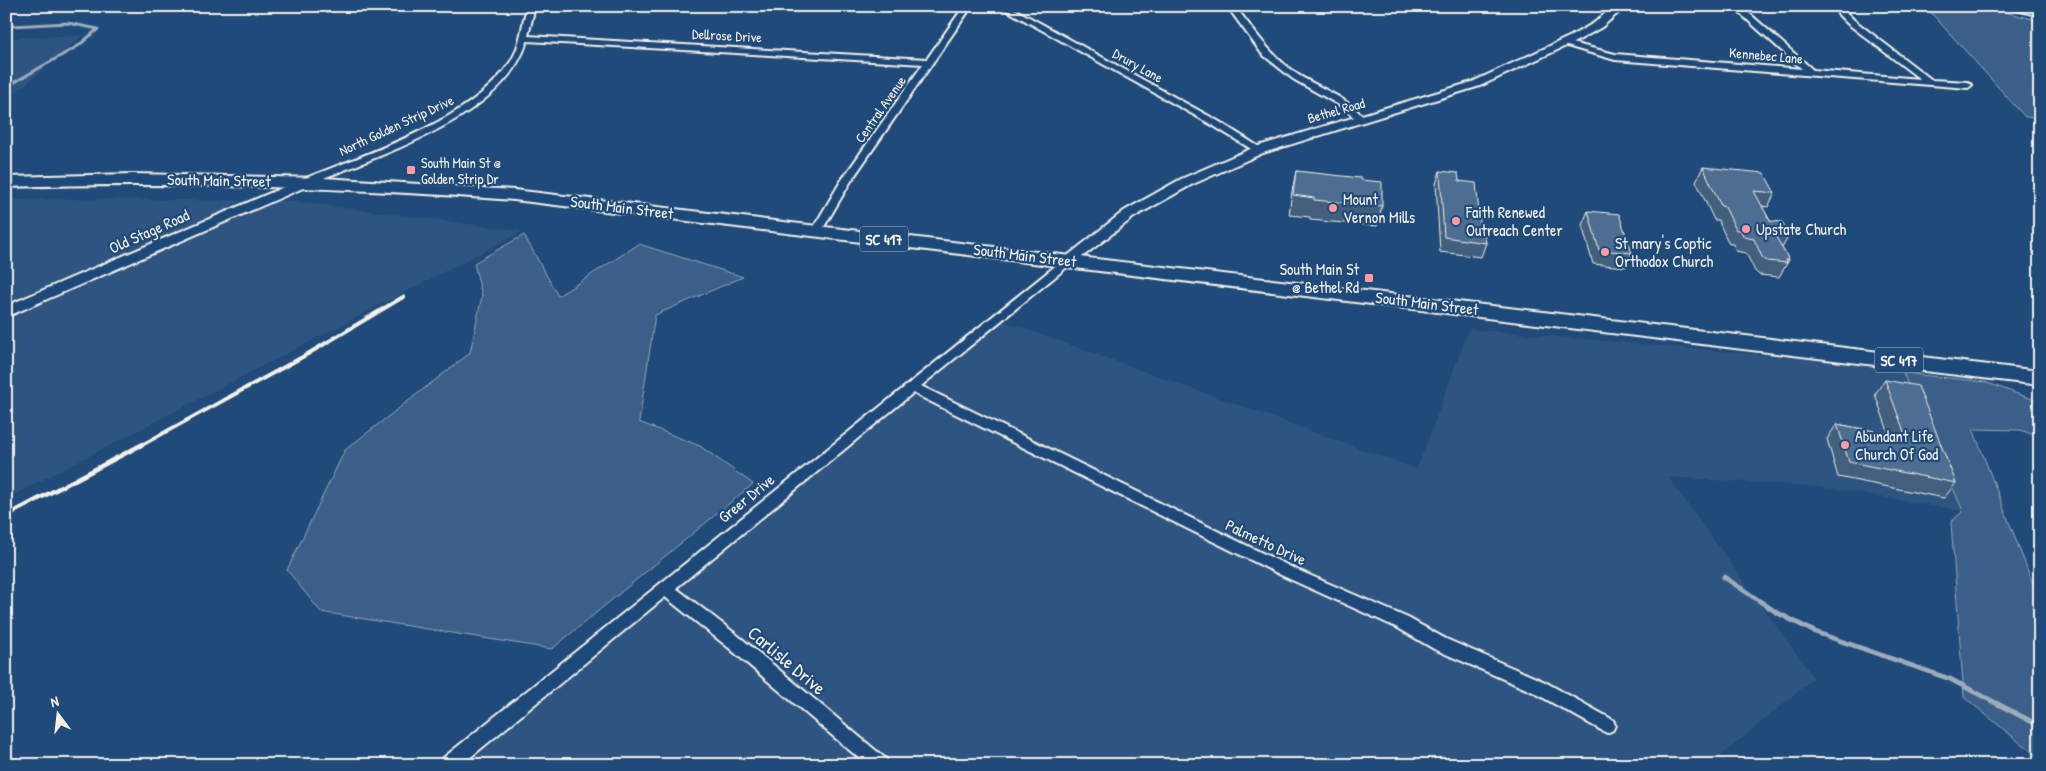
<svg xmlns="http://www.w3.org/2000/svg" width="2046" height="771" viewBox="0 0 2046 771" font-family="'Patrick Hand',sans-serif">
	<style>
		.built { fill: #2d5581 }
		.green { fill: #3a5f88; stroke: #97a8b8 }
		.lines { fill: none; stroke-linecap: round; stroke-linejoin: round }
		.stream-far1 { stroke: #9cacbb; stroke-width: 3 }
		.stream { stroke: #9cacbb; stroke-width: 5 }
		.minor-casing { stroke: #f4f1e8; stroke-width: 4 }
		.tertiary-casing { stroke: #f4f1e8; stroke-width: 4 }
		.primary-casing { stroke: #f4f1e8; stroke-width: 4 }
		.minor { fill: #1f4a7a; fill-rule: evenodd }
		.tertiary { fill: #1f4a7a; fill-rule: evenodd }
		.primary { fill: #1f4a7a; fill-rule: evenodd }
		.rail-far1 { stroke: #f4f1e8; stroke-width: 4 }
		.rail { stroke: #f4f1e8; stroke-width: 4.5 }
		.wall { fill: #425f7e; stroke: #f4f1e8 }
		.building { fill: #4d6e92; stroke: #f4f1e8 }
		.poi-dot { fill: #ff9aa2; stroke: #1f4a7a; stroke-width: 2 }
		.labels { text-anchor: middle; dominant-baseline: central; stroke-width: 4.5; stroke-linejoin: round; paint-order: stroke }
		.far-street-label { font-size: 14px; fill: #f4f1e8; stroke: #1f4a7a }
		.far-poi-label { font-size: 14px; fill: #f4f1e8; stroke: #1f4a7a; text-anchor: start }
		.shield { fill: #1f4a7a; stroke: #b4bfc7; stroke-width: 1 }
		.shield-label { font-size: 15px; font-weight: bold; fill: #f4f1e8 }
		.street-label { font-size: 16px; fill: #f4f1e8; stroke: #1f4a7a }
		.poi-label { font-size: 16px; fill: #f4f1e8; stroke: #1f4a7a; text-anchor: start }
		.near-street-label { font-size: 19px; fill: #f4f1e8; stroke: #1f4a7a }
	</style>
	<rect width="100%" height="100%" fill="#1f4a7a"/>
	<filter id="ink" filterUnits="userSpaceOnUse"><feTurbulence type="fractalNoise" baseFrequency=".02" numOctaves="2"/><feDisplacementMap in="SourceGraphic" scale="10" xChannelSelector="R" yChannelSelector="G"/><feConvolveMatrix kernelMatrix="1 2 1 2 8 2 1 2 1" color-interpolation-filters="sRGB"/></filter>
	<g filter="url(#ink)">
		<!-- built -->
		<g class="built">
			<path d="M83,35L6,101V38Z"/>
			<path d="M72,199L293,201L523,231L6,499V200Z"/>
			<path d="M995,318L1417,469L1469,329L1901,367L1963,511L1821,487L1668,477L1814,678L1720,757L1736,765H452Z"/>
		</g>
		<!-- green -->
		<g class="green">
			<path d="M1925,6H1982L2040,21V118L2025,117Z"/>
			<path d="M524,235L558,296L639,244L743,277L655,315L639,422L700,446L753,484L552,649L321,612L287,570L345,450L470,353L482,296L474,263Z"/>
			<path d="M1903,373L1985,382L2040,402V437L2020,430L1973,429L2040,602V759L1964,697L1951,522L1963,511Z"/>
		</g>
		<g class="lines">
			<!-- stream-far1 -->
			<path class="stream-far1" d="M6,24L12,26L68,23L98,29L78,46L6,87"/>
			<!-- stream -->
			<path class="stream" d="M1724,577L1776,612L1815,632L1950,679L2040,726"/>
			<!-- minor casing -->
			<g class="minor-casing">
				<g id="minor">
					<path d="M527,6H535L528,36L927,59L964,6H972L851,181L821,232L817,233L812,230L841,181L923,64L527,41C505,118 376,156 309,184H301V180C365,154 473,121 511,61C521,45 522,24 527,6Z"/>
					<path d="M999,6H1009L1218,121L1264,150L1262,152H1256L1212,125Z"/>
					<path d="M1227,6H1235C1255,32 1272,58 1300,76C1322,89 1348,98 1364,118L1362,120H1356L1346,109L1293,79L1262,54Z"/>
					<path d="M1732,6H1741L1813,70L1920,79L1848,24L1838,14L1835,6H1843L1845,11L1854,20L1932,80L1968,82L1972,85L1968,88L1615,60L1560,44L1564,41L1615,54L1802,69Z"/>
					<path d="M2002,6H2017L2040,12V16Z"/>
					<path d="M1068,258L1072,259L1074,261L1072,263L921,386L1293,568L1408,618L1446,639L1545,682L1613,720L1615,725L1613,730L1607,733L1601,730L1533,692L1434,649L1398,628L1283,576L913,393L676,588L741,638L886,759L888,765H867L729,648L665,597L461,765H440L442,759L1064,259Z"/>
				</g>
			</g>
			<!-- tertiary casing -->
			<g class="tertiary-casing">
				<g id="tertiary">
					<path d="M1614,6H1626L1602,27L1579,40L1480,86L1263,153L1191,185L1134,217L1073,264L1068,265L1061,261L1124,211L1181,179L1255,147L1472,82L1571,36L1594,23Z"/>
					<path d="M305,178L310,179L312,182L310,185L6,317V306Z"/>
				</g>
			</g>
			<!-- primary casing -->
			<g class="primary-casing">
				<path id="primary" d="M133,174L324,178L514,190L2040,371V385L514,200C345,187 176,182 6,187V177Z"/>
			</g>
			<!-- minor -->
			<use href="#minor" class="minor"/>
			<!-- tertiary -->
			<use href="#tertiary" class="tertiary"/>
			<!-- primary -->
			<use href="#primary" class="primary"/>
			<!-- rail-far1 -->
			<path class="rail-far1" d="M140,446L306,355L403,297"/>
			<!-- rail -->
			<path class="rail" d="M6,516L143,444"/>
		</g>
		<!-- wall -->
		<g class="wall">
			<path d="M1703,167L1775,193L1768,207L1762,206L1770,221L1789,236L1782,248L1789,260L1779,277L1759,275L1755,271L1746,253L1736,251L1733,244H1729L1718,220H1714L1696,181Z"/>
			<path d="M1296,171L1361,180L1382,206L1377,226L1310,220V217L1289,215L1292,191Z"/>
			<path d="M1440,171L1459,181L1486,243L1481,257L1440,252L1436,184Z"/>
			<path d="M1588,211L1632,253L1626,267L1593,264L1582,225Z"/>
			<path d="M1885,380L1956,483L1944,498L1838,477L1827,439L1837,424L1889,434L1875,394Z"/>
		</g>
		<!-- building -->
		<g class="building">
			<path d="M1703,167L1764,173L1775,193L1754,191L1770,221L1782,222L1789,236L1775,235L1789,260H1786L1787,263L1767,261L1762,257L1754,239L1744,237L1740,230H1736L1725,207L1721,206Z"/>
			<path d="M1296,171L1361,178V180L1382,182V206L1314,200V198L1293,195Z"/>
			<path d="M1440,171L1458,173L1459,181L1476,183L1481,231H1484L1486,243L1444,237Z"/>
			<path d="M1588,211L1619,214L1632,253L1599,250Z"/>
			<path d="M1885,380L1918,386L1956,483L1849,462L1837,424L1906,437Z"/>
		</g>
	</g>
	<!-- markers -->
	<g class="poi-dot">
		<rect x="406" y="165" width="10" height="10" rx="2.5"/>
		<circle cx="1333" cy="208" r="5"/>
		<circle cx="1456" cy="221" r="5"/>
		<circle cx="1746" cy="229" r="5"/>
		<circle cx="1605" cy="252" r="5"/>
		<rect x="1364" y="273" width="10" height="10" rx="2.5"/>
		<circle cx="1845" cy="445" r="5"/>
	</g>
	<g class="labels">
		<!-- far-street labels -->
		<g class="far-street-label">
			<text transform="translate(727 35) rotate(3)">Dellrose Drive</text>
			<text transform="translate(1766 55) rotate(5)">Kennebec Lane</text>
			<text transform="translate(1138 65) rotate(29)">Drury Lane</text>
			<text transform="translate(880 109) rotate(-55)">Central Avenue</text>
			<text transform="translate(1336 110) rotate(-16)">Bethel Road</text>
			<text transform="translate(396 125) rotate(-25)">North Golden Strip Drive</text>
		</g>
		<!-- far-poi labels -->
		<g class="far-poi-label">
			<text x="421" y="162">South Main St @<tspan x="421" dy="16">Golden Strip Dr</tspan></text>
		</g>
		<!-- shield labels -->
		<g class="shield">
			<rect x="860" y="226.5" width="48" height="25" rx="4"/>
			<rect x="1875" y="347.5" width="48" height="25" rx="4"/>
		</g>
		<g class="shield-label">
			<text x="884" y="239">SC 417</text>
			<text x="1899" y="360">SC 417</text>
		</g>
		<!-- street labels -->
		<g class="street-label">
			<text transform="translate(219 180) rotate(1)">South Main Street</text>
			<text transform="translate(622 207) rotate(7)">South Main Street</text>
			<text transform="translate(149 231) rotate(-24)">Old Stage Road</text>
			<text transform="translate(1025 255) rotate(7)">South Main Street</text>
			<text transform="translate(1427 303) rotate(7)">South Main Street</text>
			<text transform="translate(746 498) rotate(-39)">Greer Drive</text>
			<text transform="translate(1266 542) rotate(25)">Palmetto Drive</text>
		</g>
		<!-- poi labels -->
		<g class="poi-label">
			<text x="1343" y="199">Mount<tspan x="1343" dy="18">Vernon Mills</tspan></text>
			<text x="1466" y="212">Faith Renewed<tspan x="1466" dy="18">Outreach Center</tspan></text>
			<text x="1756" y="229">Upstate Church</text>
			<text x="1615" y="243">St mary's Coptic<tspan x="1615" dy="18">Orthodox Church</tspan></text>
			<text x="1359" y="269" text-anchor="end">South Main St<tspan x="1359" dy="18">@ Bethel Rd</tspan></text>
			<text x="1855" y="436">Abundant Life<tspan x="1855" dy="18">Church Of God</tspan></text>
		</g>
		<!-- near-street labels -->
		<g class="near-street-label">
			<text transform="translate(787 660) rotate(40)">Carlisle Drive</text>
		</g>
	</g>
	<!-- margin -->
	<rect width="2046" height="771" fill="none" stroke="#1f4a7a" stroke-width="25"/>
	<rect x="12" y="12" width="2021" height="746" fill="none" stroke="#f4f1e8" stroke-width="2" filter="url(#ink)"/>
	<!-- north arrow -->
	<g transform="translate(58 714) rotate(345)" stroke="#1f4a7a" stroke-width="4" paint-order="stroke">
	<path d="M0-4L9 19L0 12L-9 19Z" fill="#f4f1e8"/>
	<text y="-8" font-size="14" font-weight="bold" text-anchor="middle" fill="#f4f1e8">N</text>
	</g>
</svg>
